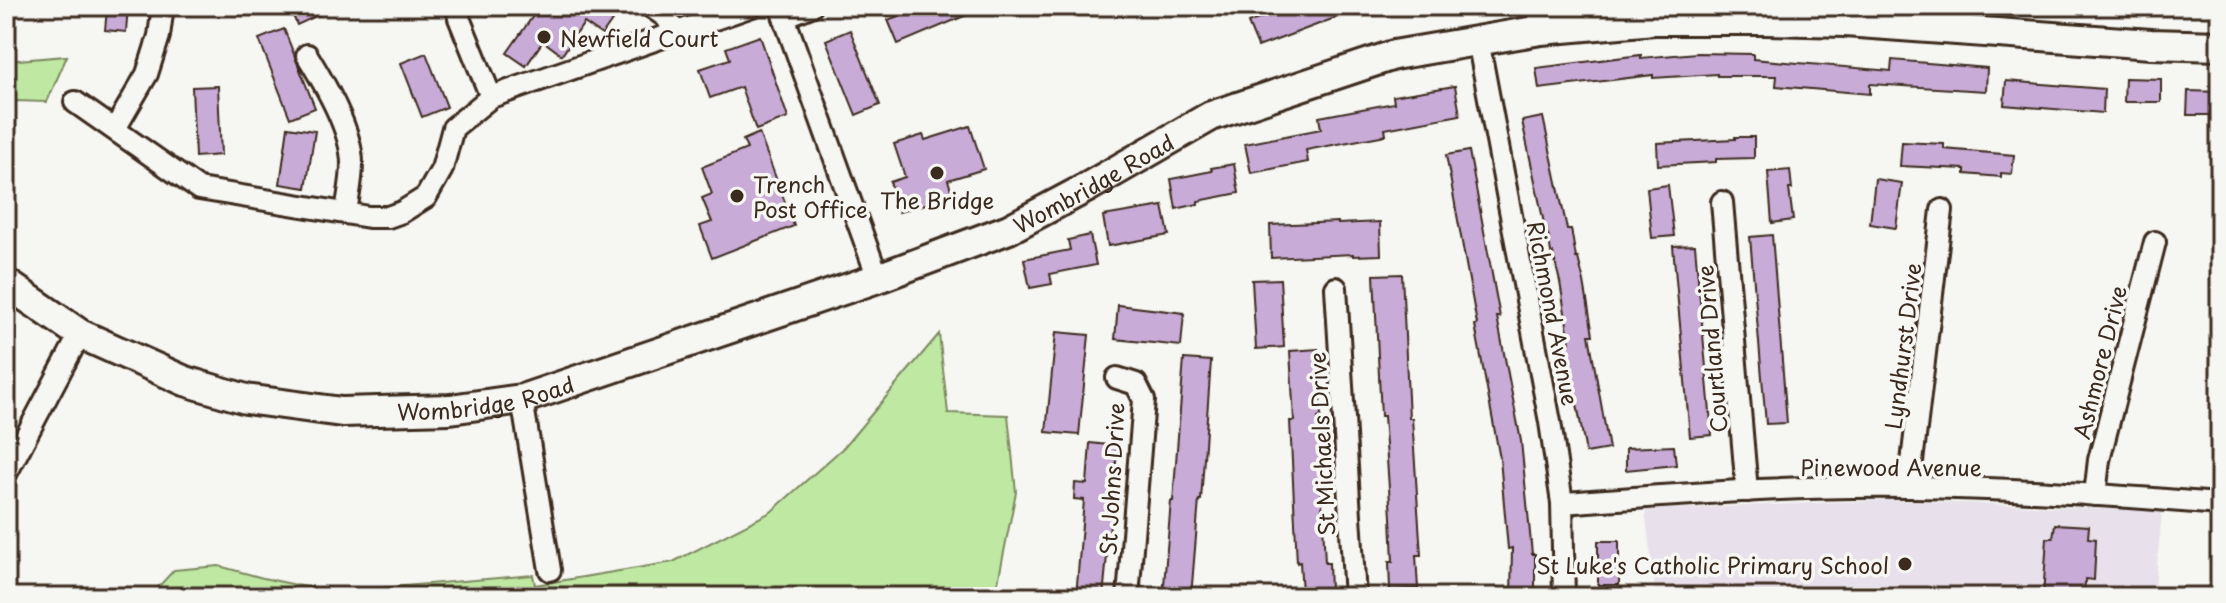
<svg xmlns="http://www.w3.org/2000/svg" width="2226" height="603" viewBox="0 0 2226 603" font-family="'Playpen Sans',sans-serif">
	<style>
		.built { fill: #e8e0ea }
		.green { fill: #bfe8a3; stroke: #7d8960; stroke-width: 2 }
		.building { fill: #c9abd8; stroke: #3b2a1e; stroke-width: 2 }
		.lines { fill: none; stroke-linecap: round; stroke-linejoin: round }
		.street-casing { stroke: #3b2a1e; stroke-width: 26 }
		.secondary-casing { stroke: #3b2a1e; stroke-width: 34 }
		.street { stroke: #f6f6f2; stroke-width: 20 }
		.secondary { stroke: #f6f6f2; stroke-width: 28 }
		.poi-dot { fill: #3b2a1e; stroke: #f6f6f2; stroke-width: 3 }
		.labels { text-anchor: middle; dominant-baseline: central; stroke-width: 7; stroke-linejoin: round; paint-order: stroke }
		.poi-label { font-size: 22px; fill: #3b2a1e; stroke: #f6f6f2; text-anchor: start }
		.street-label { font-size: 22px; fill: #3b2a1e; stroke: #f6f6f2 }
	</style>
	<rect width="100%" height="100%" fill="#f6f6f2"/>
	<filter id="ink" filterUnits="userSpaceOnUse"><feTurbulence type="fractalNoise" baseFrequency=".0125" numOctaves="2"/><feDisplacementMap in="SourceGraphic" scale="16" xChannelSelector="R" yChannelSelector="G"/><feConvolveMatrix kernelMatrix="1 2 1 2 8 2 1 2 1" color-interpolation-filters="sRGB"/></filter>
	<g filter="url(#ink)">
		<!-- built -->
		<path class="built" d="M1887,500L2162,511L2154,597H1656L1645,510Z"/>
		<!-- green -->
		<g class="green">
			<path d="M67,56L47,102L15,101L6,109V61Z"/>
			<path d="M939,334L948,413L1008,415L1016,492L995,597H149L174,570L219,566L263,578L306,587L345,591L533,575L535,585L673,562L771,512L844,447Z"/>
		</g>
		<!-- building -->
		<g class="building">
			<path d="M111,6H128L126,32L105,30L107,9L110,10Z"/>
			<path d="M289,6H338L297,25Z"/>
			<path d="M540,6H596L614,18L602,35L584,23L562,55L543,41L526,66L507,53Z"/>
			<path d="M923,6H988L898,44L888,20Z"/>
			<path d="M1291,6H1364V7L1258,47L1248,23Z"/>
			<path d="M284,29L315,108L290,118L259,39Z"/>
			<path d="M850,30L880,105L856,115L826,40Z"/>
			<path d="M760,36L788,118L756,130L741,87L710,98L700,69L730,59L726,48Z"/>
			<path d="M426,53L447,107L422,117L401,63Z"/>
			<path d="M1697,53L1753,54V59L1891,71L1892,60L1987,68L1986,91L1870,84V94L1776,86L1777,76H1717V74L1653,78V75L1539,89L1536,68L1641,55V58Z"/>
			<path d="M2125,78L2161,79V102H2124Z"/>
			<path d="M2006,81L2104,89L2103,113L2004,105Z"/>
			<path d="M218,86L221,155L195,157L192,87Z"/>
			<path d="M1455,86L1460,115L1385,129L1386,135L1306,150L1308,162L1251,173L1245,144L1321,129L1319,117L1394,103L1393,96Z"/>
			<path d="M2188,91L2220,92V115H2187Z"/>
			<path d="M1543,117L1567,229H1571L1576,258H1578L1584,282L1593,335H1589L1609,449L1586,453L1566,344L1570,343L1560,282L1553,253H1551L1547,228H1545L1522,121Z"/>
			<path d="M970,126L984,169L948,180L953,196L899,212L890,182L905,177L894,144L923,135L925,140Z"/>
			<path d="M288,127L315,131L306,188L280,184Z"/>
			<path d="M759,133L794,226L712,258L700,226L712,222L702,198L712,194L702,167L747,149L743,140Z"/>
			<path d="M1735,137H1754V158L1716,159V162L1658,165L1657,143L1735,139Z"/>
			<path d="M1902,142L1944,144V149L2014,155L2012,174L2001,173V177L1965,174V169L1900,166Z"/>
			<path d="M1469,151L1500,317H1497L1521,441L1532,554H1535V597H1511L1512,548L1508,549L1500,459L1475,325L1477,324L1446,155Z"/>
			<path d="M1234,164L1239,193L1198,201V204L1176,209L1171,179L1212,171L1211,168Z"/>
			<path d="M1790,170L1792,189H1789L1793,220L1772,223L1768,172Z"/>
			<path d="M1875,179L1902,183L1896,228L1870,224Z"/>
			<path d="M1668,185L1674,236L1652,238L1647,188Z"/>
			<path d="M1163,206L1169,235L1108,246L1103,216Z"/>
			<path d="M1338,222V224L1380,222L1381,255L1353,256V254L1271,258L1270,225Z"/>
			<path d="M1090,235L1096,265L1050,274L1052,284L1030,288L1024,259L1070,250L1068,240Z"/>
			<path d="M1772,235L1787,423L1766,424L1750,237Z"/>
			<path d="M1695,245L1712,435L1690,437L1673,246Z"/>
			<path d="M1402,274L1409,418H1412L1421,555H1416L1418,589L1390,590L1389,562H1393L1391,517L1384,416H1381L1374,275Z"/>
			<path d="M1280,279L1284,347L1256,349L1252,280Z"/>
			<path d="M1118,305L1184,313L1181,346L1115,339Z"/>
			<path d="M1056,332L1089,335L1079,435L1046,432Z"/>
			<path d="M1318,349L1321,417L1318,418L1325,563H1329L1330,591L1302,593L1300,562L1297,563L1290,421H1294L1290,351Z"/>
			<path d="M1184,359L1211,361L1201,500H1199L1191,597H1163L1171,501H1173Z"/>
			<path d="M1090,443L1117,446L1113,514H1111L1103,597H1076L1084,500L1074,499L1075,483L1087,484Z"/>
			<path d="M1674,446L1676,465L1626,470V448Z"/>
			<path d="M2055,524L2089,526L2088,538L2096,539L2094,580L2085,579L2084,597H2043L2047,538H2053Z"/>
			<rect x="1598" y="541" width="21" height="44"/>
		</g>
		<g class="lines">
			<!-- street casing -->
			<g class="street-casing">
				<g id="street">
					<path d="M457,6L459,18L491,97"/>
					<path d="M650,6L666,17L676,33"/>
					<path d="M780,6L878,278"/>
					<path d="M1538,6L1541,30"/>
					<path d="M784,17L811,6"/>
					<path d="M1478,40L1550,422L1562,503L1564,597"/>
					<path d="M307,55C324,83 352,130 352,164C352,180 348,197 346,213"/>
					<path d="M75,102L199,189L369,217H388L402,212L426,197L442,169L453,128L491,97L752,6"/>
					<path d="M115,129L147,74L159,36L163,6"/>
					<path d="M1722,202L1747,491"/>
					<path d="M1336,288L1355,597"/>
					<path d="M1117,378L1136,384L1144,400L1128,597"/>
					<path d="M522,399L550,570"/>
					<path d="M6,474L80,334"/>
					<path d="M1909,487L1942,210"/>
					<path d="M2095,495L2099,460L2155,242"/>
					<path d="M1562,503C1677,495 1793,485 1909,487C2013,488 2117,496 2220,504"/>
				</g>
			</g>
			<!-- secondary casing -->
			<g class="secondary-casing">
				<g id="secondary">
					<path id="s1" d="M6,283L80,334L185,381L246,399L342,412L450,409L522,399L878,278L1009,229L1086,188L1211,116L1394,55L1541,30L1654,20H1765L1845,22L2151,44L2220,46"/>
				</g>
			</g>
			<!-- street -->
			<use href="#street" class="street"/>
			<!-- secondary -->
			<use href="#secondary" class="secondary"/>
		</g>
	</g>
	<!-- markers -->
	<g class="poi-dot">
		<circle cx="544" cy="37" r="8"/>
		<circle cx="937" cy="173" r="8"/>
		<circle cx="737" cy="196" r="8"/>
		<circle cx="1905" cy="564" r="8"/>
	</g>
	<g class="labels">
		<!-- poi labels -->
		<g class="poi-label">
			<text x="560" y="37">Newfield Court</text>
			<text x="753" y="183">Trench<tspan x="753" dy="25">Post Office</tspan></text>
			<text x="937" y="199" text-anchor="middle">The Bridge</text>
			<text x="1889" y="564" text-anchor="end">St Luke's Catholic Primary School</text>
		</g>
		<!-- street labels -->
		<g class="street-label">
			<text stroke="none"><textPath href="#s1" startOffset="1158">Wombridge Road</textPath></text>
			<text transform="translate(1554 313) rotate(79)">Richmond Avenue</text>
			<text transform="translate(1902 346) rotate(-83)">Lyndhurst Drive</text>
			<text transform="translate(1711 349) rotate(-95)">Courtland Drive</text>
			<text transform="translate(2099 362) rotate(-76)">Ashmore Drive</text>
			<text stroke="none"><textPath href="#s1" startOffset="510">Wombridge Road</textPath></text>
			<text transform="translate(1321 444) rotate(-93)">St Michaels Drive</text>
			<text x="1891" y="466">Pinewood Avenue</text>
			<text transform="translate(1111 479) rotate(-87)">St Johns Drive</text>
		</g>
	</g>
	<!-- margin -->
	<rect width="2226" height="603" fill="none" stroke="#f6f6f2" stroke-width="32"/>
	<rect x="16" y="16" width="2194" height="571" fill="none" stroke="#3b2a1e" stroke-width="3" filter="url(#ink)"/>
</svg>
